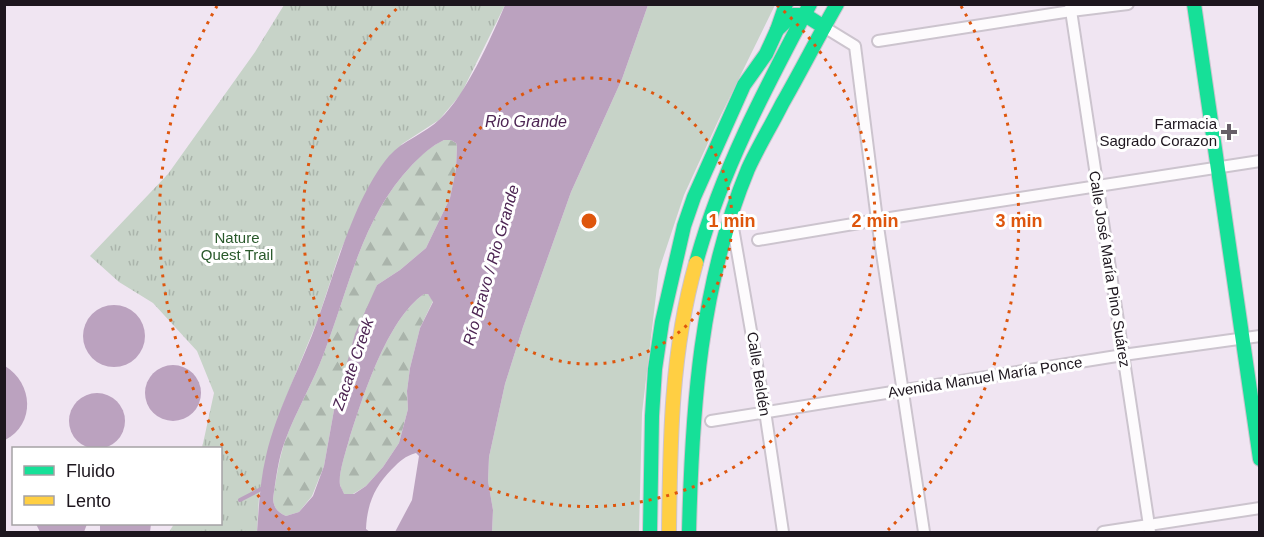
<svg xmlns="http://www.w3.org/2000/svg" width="1264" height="537" viewBox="0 0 1264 537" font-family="Arial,sans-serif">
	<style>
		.green { fill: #c7d3c8 }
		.forest { fill: url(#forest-firs) }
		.park { fill: url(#park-tufts) }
		.water { fill: #bba2bf; fill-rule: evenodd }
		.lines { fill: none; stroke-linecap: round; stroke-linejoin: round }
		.stream { stroke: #bba2bf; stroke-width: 4 }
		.street-casing { stroke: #ccc4ce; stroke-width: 14 }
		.fast-casing { stroke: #ccc4ce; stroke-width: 16 }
		.slow-casing { stroke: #ccc4ce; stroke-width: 16 }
		.street { stroke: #fdfbfd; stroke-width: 10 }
		.fast { stroke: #16e098; stroke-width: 14 }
		.slow { stroke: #ffcf43; stroke-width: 14 }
		.ring { fill: none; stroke: #de560d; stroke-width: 3; stroke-dasharray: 3 6 }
		.poi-dot { fill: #675e68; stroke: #fff; stroke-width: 2 }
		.labels { text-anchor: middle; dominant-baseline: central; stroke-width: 6; stroke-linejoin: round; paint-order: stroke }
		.poi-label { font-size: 15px; fill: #1d161e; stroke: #fff; text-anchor: end }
		.park-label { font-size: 15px; fill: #29592b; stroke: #fff }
		.street-label { font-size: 15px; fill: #1d161e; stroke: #fff }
		.water-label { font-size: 16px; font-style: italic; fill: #4d2553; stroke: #fff }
		.centre { fill: #de560d; stroke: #fff; stroke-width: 3 }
		.ring-label { font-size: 18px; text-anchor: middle; font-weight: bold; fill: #de560d; stroke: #fff; stroke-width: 6; stroke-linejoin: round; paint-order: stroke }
	</style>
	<defs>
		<pattern id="forest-firs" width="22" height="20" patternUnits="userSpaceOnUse" patternTransform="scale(1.5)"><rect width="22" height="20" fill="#c7d3c8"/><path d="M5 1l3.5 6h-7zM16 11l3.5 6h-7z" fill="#aab4ab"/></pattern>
		<pattern id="park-tufts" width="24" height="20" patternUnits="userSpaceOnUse" patternTransform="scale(1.5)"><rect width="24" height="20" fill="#c7d3c8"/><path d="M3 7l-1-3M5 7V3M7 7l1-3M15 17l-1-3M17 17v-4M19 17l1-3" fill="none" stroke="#aab4ab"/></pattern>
	</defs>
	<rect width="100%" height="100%" fill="#f0e5f2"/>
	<!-- green -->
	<path class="green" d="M648,5H775L719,119L684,195L659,270L642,413L639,532H492L493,510L488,481L489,457L505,384L523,327L571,192L622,79Z"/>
	<!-- forest -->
	<g class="forest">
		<path d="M444,140H451L456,143L457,146L456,169L450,198L426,248L400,270L377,285L334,410L324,466L312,496L299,512L286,516C277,512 274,508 273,499C276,479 279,459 285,441C296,411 313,383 324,353C349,288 362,217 412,165C422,154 431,146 444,140Z"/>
		<path d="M424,294H428L433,301L420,328L410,368L407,391L408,409L399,443L383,467L366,486L353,494H344C343,491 341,488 340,485C338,474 346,451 349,440C362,399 387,319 424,294Z"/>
	</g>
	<!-- park -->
	<path class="park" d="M284,5H505L461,94L439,120L402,144L368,189L340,252L318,319L283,405L267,454L259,497L257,532H169L174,524H220V448H202L214,393L197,351L153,303L119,282L90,256L168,174L255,52Z"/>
	<!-- water -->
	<g class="water">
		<path d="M505,5H648L622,79L571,192L523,327L505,384L489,457L488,481L493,510L492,532H395L412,500L419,456L416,453C405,456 400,461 392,469C375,486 367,504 366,529L370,532H257C259,506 260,481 266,456C277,408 302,365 318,319C336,269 354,198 389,156C403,140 425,134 440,119C466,95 491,38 505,5ZM444,140H451L456,143L457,146L456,169L450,198L426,248L400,270L377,285L355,334L334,410L324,466L313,496L299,512L286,516C277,512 274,508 273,499C276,479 278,459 285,441C296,411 313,383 324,353C349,288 362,217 412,165C422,155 431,146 444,140ZM424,294H428L433,302L420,328L410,368L407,391L408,409L399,443L383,467L366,486L354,494H344C344,493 340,486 340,485C338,474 346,451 349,440C362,399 387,319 424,294Z"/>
		<circle cx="114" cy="336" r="31"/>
		<circle cx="173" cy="393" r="28"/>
		<path d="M5,366C33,383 36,424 5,440Z"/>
		<circle cx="97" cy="421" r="28"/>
		<path d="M36,524H87L84,532H40Z"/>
		<path d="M100,524H151L150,532H100Z"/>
	</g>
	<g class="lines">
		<!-- stream -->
		<path class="stream" d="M240,500L263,488"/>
		<!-- street casing -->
		<g class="street-casing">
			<g id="street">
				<path d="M1070,4L1150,532"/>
				<path d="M824,27L855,46L877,220L924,532"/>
				<path d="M878,41L1071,11L1128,4"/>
				<path d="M732,222L765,411L783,532"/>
				<path d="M758,240L877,220L1260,161"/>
				<path d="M711,421L1123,355L1260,336"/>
				<path d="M1103,532L1260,508"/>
			</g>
		</g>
		<!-- fast casing -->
		<g class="fast-casing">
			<g id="fast">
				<path d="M1194,4L1260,459"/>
				<path d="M777,30L786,4"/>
				<path d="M696,263C721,171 766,87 810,4"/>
				<path d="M650,532L652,416L655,369L662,322L684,226L694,197L744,85L766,54L777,30L793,15H805L824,27"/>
				<path d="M689,532C692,408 700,285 748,169C758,147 771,126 782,104C801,71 818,37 837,4"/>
			</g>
		</g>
		<!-- slow casing -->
		<g class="slow-casing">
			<path id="slow" d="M669,532C670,441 671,351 696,263"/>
		</g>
		<!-- street -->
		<use href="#street" class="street"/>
		<!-- fast -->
		<use href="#fast" class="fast"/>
		<!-- slow -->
		<use href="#slow" class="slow"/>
	</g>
	<!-- distance rings -->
	<g class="ring">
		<circle cx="589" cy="221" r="143"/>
		<path d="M777 5A286 286 0 1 1 401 5"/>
		<path d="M290 530A430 430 0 0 1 217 6M961 6A430 430 0 0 1 888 530"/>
	</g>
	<!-- markers -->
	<path class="poi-dot" d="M1226 123h6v6h6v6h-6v6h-6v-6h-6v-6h6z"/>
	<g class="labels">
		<!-- poi labels -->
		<g class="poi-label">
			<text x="1217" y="123">Farmacia<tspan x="1217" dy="17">Sagrado Corazon</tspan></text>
		</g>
		<!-- park labels -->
		<g class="park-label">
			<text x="237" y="237">Nature<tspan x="237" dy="17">Quest Trail</tspan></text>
		</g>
		<!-- street labels -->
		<g class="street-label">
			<text transform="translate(1110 269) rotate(81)">Calle José María Pino Suárez</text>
			<text transform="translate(759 374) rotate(81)">Calle Beldén</text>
			<text transform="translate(985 377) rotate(-9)">Avenida Manuel María Ponce</text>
		</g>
		<!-- water labels -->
		<g class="water-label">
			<text x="526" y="121">Rio Grande</text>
			<text transform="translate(491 265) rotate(-74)">Río Bravo / Rio Grande</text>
			<text transform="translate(353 364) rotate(-71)">Zacate Creek</text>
		</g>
	</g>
	<circle cx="589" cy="221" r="9" class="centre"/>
	<g class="ring-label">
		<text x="732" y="227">1 min</text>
		<text x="875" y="227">2 min</text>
		<text x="1019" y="227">3 min</text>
	</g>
	<!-- border -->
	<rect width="1264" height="537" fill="none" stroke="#1d161e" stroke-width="12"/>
	<!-- legend -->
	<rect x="12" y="447" width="210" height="78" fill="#ffffff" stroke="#a5a2a5" stroke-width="1.5"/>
	<rect x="24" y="466" width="30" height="9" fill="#16e098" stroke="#a5a2a5" stroke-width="1.5"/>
	<text x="66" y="477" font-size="18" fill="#1d161e">Fluido</text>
	<rect x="24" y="496" width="30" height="9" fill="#ffcf43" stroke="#a5a2a5" stroke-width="1.5"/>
	<text x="66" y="507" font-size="18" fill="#1d161e">Lento</text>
</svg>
